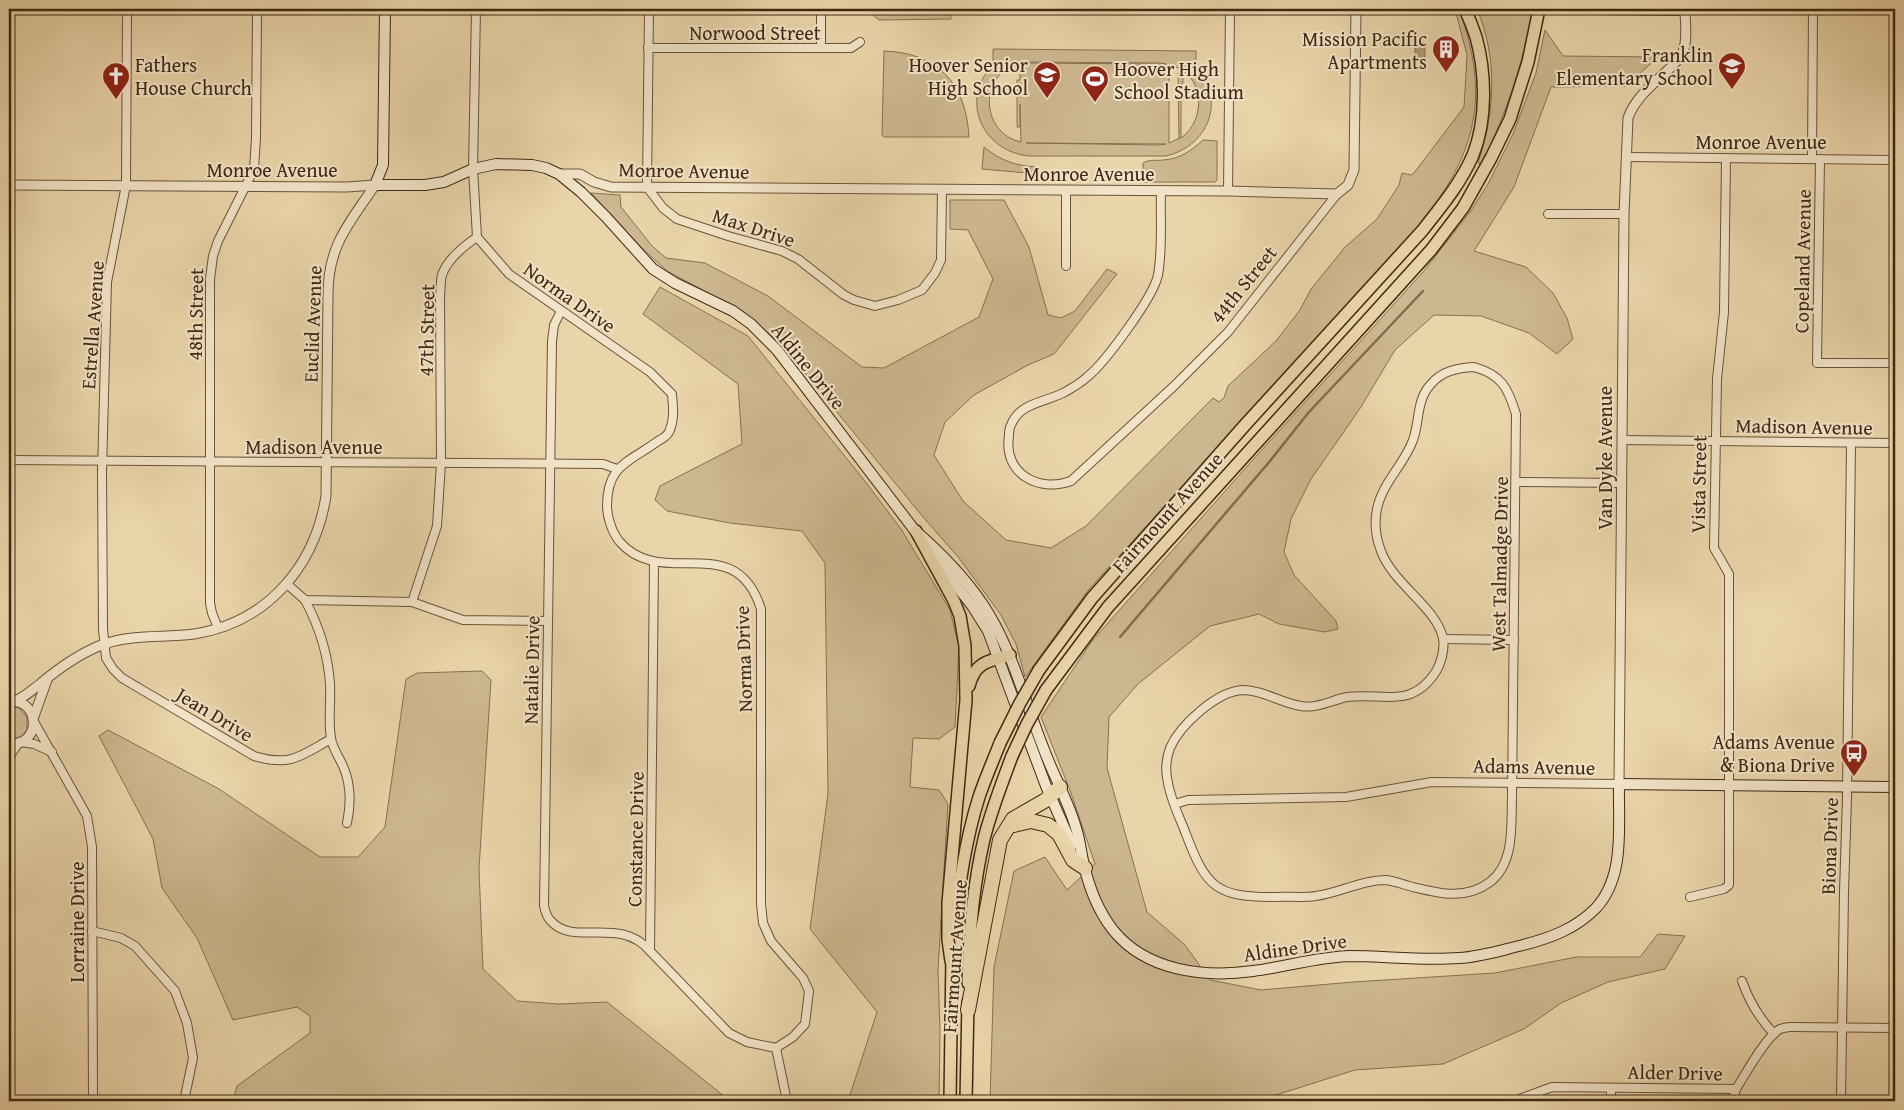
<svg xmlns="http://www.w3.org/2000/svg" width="1904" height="1110" viewBox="0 0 1904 1110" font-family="'Gentium Book Plus',serif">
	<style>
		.green { fill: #cdb790; stroke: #867052; fill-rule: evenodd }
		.water { fill: #b09a76; stroke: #836c4e }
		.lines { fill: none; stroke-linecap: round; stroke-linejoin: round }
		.stream { stroke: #836c4e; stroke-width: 2.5 }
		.minor-casing { stroke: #6a5338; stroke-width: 10 }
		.tertiary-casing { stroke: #6a5338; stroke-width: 11 }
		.secondary-casing { stroke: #402813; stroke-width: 12 }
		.primary-casing { stroke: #402813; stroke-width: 14 }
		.motorway-casing { stroke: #402813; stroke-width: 16 }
		.minor { stroke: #f1e3c7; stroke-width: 8 }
		.tertiary { stroke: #f1e3c7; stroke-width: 9 }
		.secondary { stroke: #f1e3c7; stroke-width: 10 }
		.primary { stroke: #ead4a9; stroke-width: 11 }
		.motorway { stroke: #ead4a9; stroke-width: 14 }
		.primary-bridge-casing { stroke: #402813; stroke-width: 14; stroke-linecap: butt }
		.primary-bridge { stroke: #ead4a9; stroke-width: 11 }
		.labels { text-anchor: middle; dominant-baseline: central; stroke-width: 4; stroke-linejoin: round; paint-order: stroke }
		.street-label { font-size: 20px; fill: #402813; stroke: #f1e3c7 }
		.poi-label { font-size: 20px; fill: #402813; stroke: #f1e3c7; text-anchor: end }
	</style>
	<rect width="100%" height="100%" fill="#ead4a9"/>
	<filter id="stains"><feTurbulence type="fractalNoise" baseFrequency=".004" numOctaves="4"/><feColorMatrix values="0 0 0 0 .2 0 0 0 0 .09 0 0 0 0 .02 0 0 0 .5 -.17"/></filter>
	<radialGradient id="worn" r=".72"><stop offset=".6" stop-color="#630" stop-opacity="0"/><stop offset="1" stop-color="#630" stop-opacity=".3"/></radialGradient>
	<!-- green -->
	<g class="green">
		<path d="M866,9H951V19L879,20Z"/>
		<path d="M1455,9H1459C1482,74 1484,125 1447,186C1437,202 1424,217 1413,233L1090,588L1025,677L1016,644L1001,615L959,558L923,517L782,345L744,312L667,271L641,247L591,193L620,195L621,207L652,246L666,258L705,263L768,296L862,367L884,368L979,317L993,279L968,230L950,229V200H1004L1029,247L1048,315L1061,318L1075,311L1107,269L1117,274L1054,354L1028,365L974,395L945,422L934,455L963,501L1006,540L1051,548L1086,526L1213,398L1219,402L1224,398L1228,386L1276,341L1300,310L1311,289L1345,247L1377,219L1399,185L1402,173L1411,175L1414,173L1464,107L1467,55Z"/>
		<path d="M1477,9H1533C1522,67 1507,111 1482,164L1478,163C1495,112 1498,59 1477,9Z"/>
		<path d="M1545,30L1563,56L1658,57L1626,86L1551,87L1514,187L1474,251L1526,267L1553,293L1567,318L1573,339L1557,354L1529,333L1481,316L1434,315L1395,350L1361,407L1311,479L1291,519L1284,552L1294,575L1336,621L1338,629L1324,632L1279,624L1259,614L1210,626L1138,684L1109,717L1107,768L1147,912L1185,945L1210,980L1261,990L1353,982L1495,973L1576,957H1640L1658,934L1685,936L1665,969L1608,982L1561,1003L1524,1029L1443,1064L1355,1070L1276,1095L1223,1101H990L994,967L1014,871L1045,857L1067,890L1095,864L1071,793L1041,717L1092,641L1250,463L1423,272L1470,212L1488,184L1513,134L1536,73Z"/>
		<path d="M993,49L1196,51V63H1193C1227,97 1211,145 1166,156H1029C980,151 958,96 996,62L993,61ZM1024,62L1159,63L1166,64L1023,63ZM1020,63V80H1017V127H1020V104L1021,142C980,133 978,73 1020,63ZM1169,65C1204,71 1208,119 1181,138V84L1183,83V73H1178L1179,138H1180L1169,143ZM1026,143H1027L1166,144L1158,145Z"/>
		<path d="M884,51C938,53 966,83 969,137H884L882,135Z"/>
		<path d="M1203,140L1217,141V180L1215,182H1143V163C1150,159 1156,161 1163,160C1180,159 1191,151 1203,140Z"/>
		<path d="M984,147C1001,161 1016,166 1038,167V171L1027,173L982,169Z"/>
		<path d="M660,287L748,336L864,480L901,529L950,610L959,647L955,727L939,739L913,738L910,787L939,790L948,804L938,970L940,1031L939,1101H848L877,1012L810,929L828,794L825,563L802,531L730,523L667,511L655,500L660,486L742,444L738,384L643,314Z"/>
		<path d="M482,671L491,680L479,869L483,969L517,1001L559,1004L607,1002L730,1101H233L237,1086L310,1033V1016L297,1007L233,1020L197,938L162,888L153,839L99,736L108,730L219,789L320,857H358L385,827L406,679L417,673Z"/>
		<path d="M9,706L19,708L27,717V730L21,737L9,739Z"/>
	</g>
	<!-- water -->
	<path class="water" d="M1418,43H1424L1425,44V60L1423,62H1418L1415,60V44Z"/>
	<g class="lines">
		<!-- stream -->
		<path class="stream" d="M1120,637L1270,461L1309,412L1423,291"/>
		<!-- minor casing -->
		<g class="minor-casing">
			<g id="minor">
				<path d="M127,9L126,185L107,282L102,472L103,629L106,658L113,669L122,678L254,756C291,767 300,756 331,739"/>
				<path d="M476,9L473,169L477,237"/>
				<path d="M649,9L647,187L663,208L677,219L728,236L782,251L798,259L844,295L854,300L875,306L898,300L922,290L935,273L941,260L942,189"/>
				<path d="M1589,10L1685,11"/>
				<path d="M648,48H851L860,42"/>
				<path d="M821,48V9"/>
				<path d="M1627,157L1895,160"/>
				<path d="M1812,159L1813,9"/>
				<path d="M1820,159L1817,363H1895"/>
				<path d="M1161,191C1160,218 1163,247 1158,275C1154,296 1105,363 1087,377C1081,383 1072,388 1065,392C1047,402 1020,402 1011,425C1009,428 1009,433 1009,436C1003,473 1038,493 1071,481L1174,386L1228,332L1337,194"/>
				<path d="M1228,191L1230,9"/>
				<path d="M1548,214H1624"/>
				<path d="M477,237L509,274L650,372L672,394C673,407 675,419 669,432C667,436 662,439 658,441C630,462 607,464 607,506C607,517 612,532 619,541C662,592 735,527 761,609V904L763,923L771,941L803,978L809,991L805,1024L793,1037L776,1048"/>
				<path d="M1066,266V190"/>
				<path d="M561,311L554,325L552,341L544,906C545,910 547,917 550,920C573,948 619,915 650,951"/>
				<path d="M1474,367C1502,375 1508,388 1516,414L1512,797C1511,825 1515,863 1490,882C1464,901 1438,893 1409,886C1402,884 1394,881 1386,880C1361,880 1340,893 1316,896C1302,898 1287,896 1273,897C1216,897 1206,887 1186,834C1180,818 1171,801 1168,783C1165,771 1166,759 1170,748C1180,725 1217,691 1243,690C1263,690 1281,703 1301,706C1317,709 1332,700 1347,697C1382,692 1410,710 1435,673C1441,664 1445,649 1443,638C1436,607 1393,584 1381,551C1376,538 1374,523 1377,509C1382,483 1404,465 1413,440C1420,421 1416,400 1431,384C1442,371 1457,368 1474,367Z"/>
				<path d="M1622,440L1895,443"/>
				<path d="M9,460L603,464L617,469"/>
				<path d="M1516,482L1622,483"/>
				<path d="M654,563L650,951L729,1033L747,1042L776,1048"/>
				<path d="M287,584L305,600L412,602L463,620L548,621"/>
				<path d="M305,600C319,626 328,654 330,684C331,702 328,721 331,738C332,747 339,757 343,766C351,784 351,804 347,823"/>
				<path d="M412,602L437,526L441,463L440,296C441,289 440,282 442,275C447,259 464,246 477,237"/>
				<path d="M218,628L212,613L210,603V279L213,256L218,241L254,169L256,138L257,9"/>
				<path d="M1443,639L1514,640"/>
				<path d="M33,720L87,816L92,847L93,1101"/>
				<path d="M21,742L34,744L52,752"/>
				<path d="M1175,804L1188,800L1346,797L1432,782L1619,784"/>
				<path d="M1690,897L1724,889L1729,885V574L1714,548L1717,379L1724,312L1726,158"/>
				<path d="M92,931L121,938L135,946L175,991L187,1023L193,1058L184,1101"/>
				<path d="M1742,981C1749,1001 1759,1018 1774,1034"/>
				<path d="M776,1048L787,1101"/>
				<path d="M1514,1101L1552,1087L1736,1089C1745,1075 1766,1036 1780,1029C1783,1028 1787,1027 1791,1027L1895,1028"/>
				<path d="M1611,1101V1088"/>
				<path d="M1733,1101L1736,1089"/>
				<path d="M1841,1101L1844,892L1847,798L1851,443"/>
			</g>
		</g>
		<!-- tertiary casing -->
		<g class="tertiary-casing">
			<g id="tertiary">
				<path d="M559,174H580L594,182L611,187L1228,191L1337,194L1348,185L1354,170L1356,9"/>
				<path d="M9,185L347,187L375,185"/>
				<path d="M9,701C41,699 42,746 9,744"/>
				<path d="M15,701C25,697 31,691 40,684C59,668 80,653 104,644C134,634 164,638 194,634C267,623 315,566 326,496L328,295C328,245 349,224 375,185"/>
				<path d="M33,719L47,680"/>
				<path d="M9,756L18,743"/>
				<path d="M1619,784L1624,214L1628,118C1635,98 1653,84 1668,70C1673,65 1680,59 1683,52C1688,39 1685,22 1685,9"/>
			</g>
		</g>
		<!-- secondary casing -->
		<g class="secondary-casing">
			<g id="secondary">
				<path d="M385,9L383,165L375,185H425L444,182L473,169L496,164L532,165L546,168L559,174L581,192L606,217L653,269L675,283L733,311L751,324L777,350L919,536"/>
				<path d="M919,534C946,558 972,585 990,616C1014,657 1026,704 1043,747C1053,775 1068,800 1076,828C1080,840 1081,853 1084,865C1089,887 1099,912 1113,930C1146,971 1204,978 1253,971C1285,967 1317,957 1350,956C1386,956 1422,961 1459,958C1481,957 1502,950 1523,945C1550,938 1575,929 1595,909C1626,877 1618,825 1619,784L1895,787"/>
				<path d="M935,558L973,607L988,631L1046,786L1072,845"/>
			</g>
		</g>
		<!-- primary casing -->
		<g class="primary-casing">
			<g id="primary">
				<path d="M916,531L954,601L960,616L965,646L966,700L948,903V940L951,961"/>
				<path d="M1039,670L1092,598L1245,425L1422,231C1441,207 1461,183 1473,155C1487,120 1486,73 1476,37C1473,28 1469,18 1465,9"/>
				<path d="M969,686C975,662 988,661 1010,655"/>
				<path d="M1046,690L1108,607L1431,250L1463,208L1491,158L1510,119L1528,62L1539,9"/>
				<path d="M954,932C959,887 965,841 979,797C985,779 993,761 1000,743"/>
				<path d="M968,983C969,935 973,886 984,839C991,811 1002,783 1012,756"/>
				<path d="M950,1101L952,953"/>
				<path d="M966,1101L968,1002"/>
			</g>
		</g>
		<!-- motorway casing -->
		<g class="motorway-casing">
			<g id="motorway">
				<path d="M1009,826L1031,821L1048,825L1059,834L1073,860L1085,868"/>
				<path d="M968,1010L1000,840L1013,819L1046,800L1060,787"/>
			</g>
		</g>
		<!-- minor -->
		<use href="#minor" class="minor"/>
		<!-- tertiary -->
		<use href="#tertiary" class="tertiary"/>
		<!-- secondary -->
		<use href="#secondary" class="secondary"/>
		<!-- primary -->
		<use href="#primary" class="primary"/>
		<!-- motorway -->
		<use href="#motorway" class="motorway"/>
		<!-- primary-bridge casing -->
		<g class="primary-bridge-casing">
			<g id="primary-bridge">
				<path d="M1000,743L1020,703L1039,670"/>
				<path d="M1012,756L1027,724L1046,690"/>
			</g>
		</g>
		<!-- primary-bridge -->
		<use href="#primary-bridge" class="primary-bridge"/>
	</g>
	<!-- icons -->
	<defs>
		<g id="building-pin" transform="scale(1.4375)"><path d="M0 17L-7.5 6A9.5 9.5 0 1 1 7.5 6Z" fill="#8f2418" stroke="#f1e3c7"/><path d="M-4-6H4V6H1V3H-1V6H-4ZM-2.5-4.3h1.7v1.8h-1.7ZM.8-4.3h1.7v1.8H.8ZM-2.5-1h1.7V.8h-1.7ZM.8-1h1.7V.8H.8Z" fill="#fff"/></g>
		<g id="school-pin" transform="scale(1.4375)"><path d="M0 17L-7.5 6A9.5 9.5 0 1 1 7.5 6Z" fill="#8f2418" stroke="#f1e3c7"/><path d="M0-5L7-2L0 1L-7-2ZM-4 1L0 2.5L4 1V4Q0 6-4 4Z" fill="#fff"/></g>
		<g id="church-pin" transform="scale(1.4375)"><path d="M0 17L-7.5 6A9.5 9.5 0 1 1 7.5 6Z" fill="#8f2418" stroke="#f1e3c7"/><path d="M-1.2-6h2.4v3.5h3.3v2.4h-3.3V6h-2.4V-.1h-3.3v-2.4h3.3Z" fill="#fff"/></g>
		<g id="stadium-pin" transform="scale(1.4375)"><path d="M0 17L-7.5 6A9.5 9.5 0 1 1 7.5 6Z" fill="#8f2418" stroke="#f1e3c7"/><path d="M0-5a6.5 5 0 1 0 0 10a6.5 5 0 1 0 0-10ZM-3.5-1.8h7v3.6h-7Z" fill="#fff"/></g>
		<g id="bus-pin" transform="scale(1.4375)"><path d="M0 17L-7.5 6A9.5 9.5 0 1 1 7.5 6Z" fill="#8f2418" stroke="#f1e3c7"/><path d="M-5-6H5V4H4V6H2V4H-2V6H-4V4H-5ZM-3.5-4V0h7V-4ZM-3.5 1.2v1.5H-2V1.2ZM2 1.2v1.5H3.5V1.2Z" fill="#fff"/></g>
	</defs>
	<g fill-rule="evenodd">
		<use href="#building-pin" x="1446" y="49"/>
		<use href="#school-pin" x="1732" y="66"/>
		<use href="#school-pin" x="1047" y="75"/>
		<use href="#church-pin" x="116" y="76"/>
		<use href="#stadium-pin" x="1095" y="79"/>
		<use href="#bus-pin" x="1854" y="753"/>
	</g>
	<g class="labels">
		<!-- street labels -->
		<g class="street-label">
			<text x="755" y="32">Norwood Street</text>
			<text x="1761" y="141">Monroe Avenue</text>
			<text x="272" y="169">Monroe Avenue</text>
			<text transform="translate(684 170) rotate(1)">Monroe Avenue</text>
			<text x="1089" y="173">Monroe Avenue</text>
			<text transform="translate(754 227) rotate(18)">Max Drive</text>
			<text transform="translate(1802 261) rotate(-89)">Copeland Avenue</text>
			<text transform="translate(1243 284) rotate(-51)">44th Street</text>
			<text transform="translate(570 297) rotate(35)">Norma Drive</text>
			<text transform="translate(195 314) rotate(-89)">48th Street</text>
			<text transform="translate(312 324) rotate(-88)">Euclid Avenue</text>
			<text transform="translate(92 325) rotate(-86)">Estrella Avenue</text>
			<text transform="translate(426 330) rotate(-89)">47th Street</text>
			<text transform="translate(809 366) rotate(51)">Aldine Drive</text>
			<text transform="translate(1804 426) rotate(1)">Madison Avenue</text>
			<text x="314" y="446">Madison Avenue</text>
			<text transform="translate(1604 458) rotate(-90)">Van Dyke Avenue</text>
			<text transform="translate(1698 484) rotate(-89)">Vista Street</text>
			<text transform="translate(1167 512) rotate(-48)">Fairmount Avenue</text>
			<text transform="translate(1499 564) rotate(-89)">West Talmadge Drive</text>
			<text transform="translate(743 659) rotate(-92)">Norma Drive</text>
			<text transform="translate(531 670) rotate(-89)">Natalie Drive</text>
			<text transform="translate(215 714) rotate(31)">Jean Drive</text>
			<text transform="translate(1534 766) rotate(1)">Adams Avenue</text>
			<text transform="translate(635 839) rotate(-89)">Constance Drive</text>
			<text transform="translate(1829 846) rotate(-88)">Biona Drive</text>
			<text transform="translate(76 922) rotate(-90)">Lorraine Drive</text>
			<text transform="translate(1295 947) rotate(-8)">Aldine Drive</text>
			<text transform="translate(954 956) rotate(-86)">Fairmount Avenue</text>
			<text transform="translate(1675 1072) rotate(1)">Alder Drive</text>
		</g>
		<!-- poi labels -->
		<g class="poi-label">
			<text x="1427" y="38">Mission Pacific<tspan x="1427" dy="23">Apartments</tspan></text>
			<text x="1713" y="54">Franklin<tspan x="1713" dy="23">Elementary School</tspan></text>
			<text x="135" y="64" text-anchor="start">Fathers<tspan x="135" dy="23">House Church</tspan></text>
			<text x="1028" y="64">Hoover Senior<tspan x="1028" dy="23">High School</tspan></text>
			<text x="1114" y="68" text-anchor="start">Hoover High<tspan x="1114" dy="23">School Stadium</tspan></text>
			<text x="1835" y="741">Adams Avenue<tspan x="1835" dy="23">&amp; Biona Drive</tspan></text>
		</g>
	</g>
	<!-- margin -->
	<rect width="1904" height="1110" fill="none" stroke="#ead4a9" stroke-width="30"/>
	<rect x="10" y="10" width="1884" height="1090" fill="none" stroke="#402813" stroke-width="2.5"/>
	<rect x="15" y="15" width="1874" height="1080" fill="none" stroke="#402813"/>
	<rect width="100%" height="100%" filter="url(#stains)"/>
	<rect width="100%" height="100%" fill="url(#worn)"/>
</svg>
